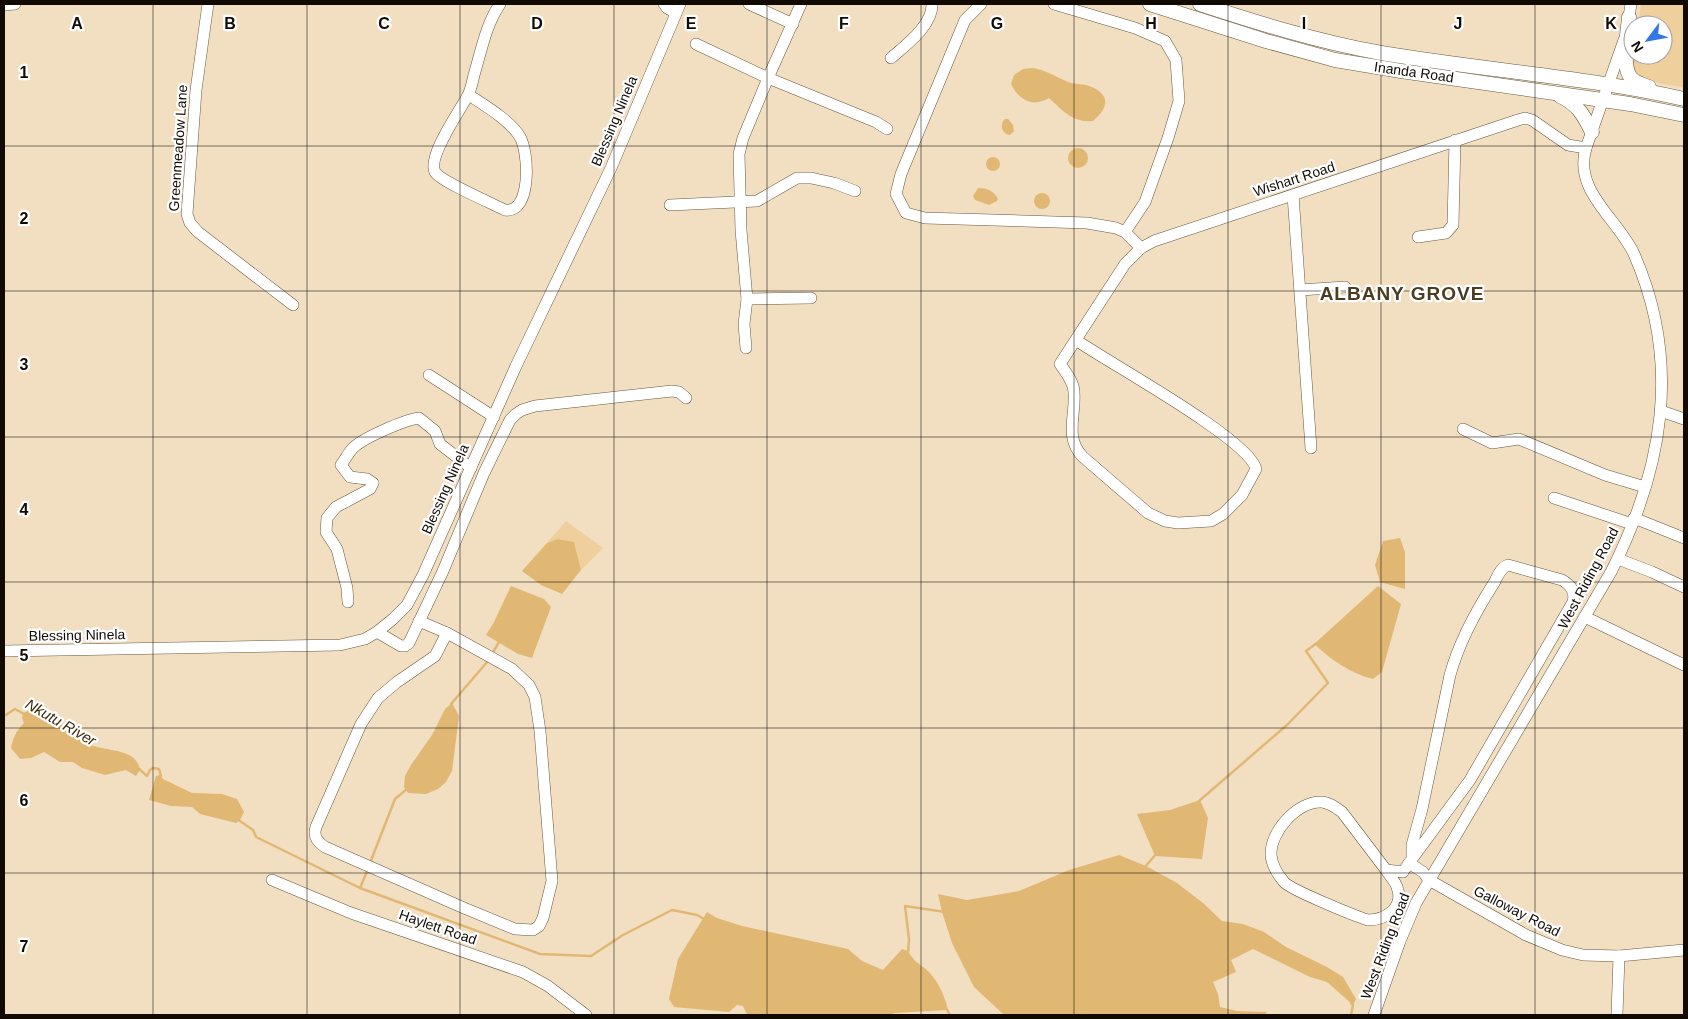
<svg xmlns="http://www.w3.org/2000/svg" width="1688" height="1019" viewBox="0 0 1688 1019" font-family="Helvetica,sans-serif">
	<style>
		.green { fill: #efcf9c }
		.water { fill: #e1b873 }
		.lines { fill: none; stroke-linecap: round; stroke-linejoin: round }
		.stream { stroke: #e1b873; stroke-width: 2.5 }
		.minor-casing { stroke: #68583e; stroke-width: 12 }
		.major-casing { stroke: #68583e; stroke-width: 15 }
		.minor { stroke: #fff; stroke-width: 11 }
		.major { stroke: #fff; stroke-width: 14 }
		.grid { fill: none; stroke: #100a03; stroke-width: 1; stroke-opacity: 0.55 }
		.labels { text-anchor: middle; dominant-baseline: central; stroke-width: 4.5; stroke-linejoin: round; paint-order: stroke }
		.street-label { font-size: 14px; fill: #100a03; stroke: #fff }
		.water-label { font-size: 15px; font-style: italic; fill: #3a290a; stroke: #fff }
		.district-label { font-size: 19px; font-weight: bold; letter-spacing: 1px; fill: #4b3c22; stroke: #fff }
		.grid-label { font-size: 16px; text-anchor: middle; font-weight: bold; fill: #100a03; stroke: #fff; stroke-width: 4.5; stroke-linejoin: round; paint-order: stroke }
	</style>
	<rect width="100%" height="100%" fill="#f2dfc1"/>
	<!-- green -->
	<g class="green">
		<path d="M1641,4H1684V87C1672,86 1642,82 1635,71C1632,66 1633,60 1634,55H1663V25H1638Z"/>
		<path d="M566,521L603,548L581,570L574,542L558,539L547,543Z"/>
	</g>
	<!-- water -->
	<g class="water">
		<path d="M1033,68C1046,70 1054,76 1066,81C1073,85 1082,83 1089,86C1111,94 1109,108 1093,121C1073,123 1063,111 1049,98C1032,108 1019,100 1011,84L1014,75L1023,69Z"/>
		<path d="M1005,119H1008L1013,125L1014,131L1010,135C1002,134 999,125 1005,119Z"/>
		<circle cx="1078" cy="158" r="10"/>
		<circle cx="993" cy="164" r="7"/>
		<path d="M978,188C987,188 994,191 998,199L997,201L989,205L975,200L973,196Z"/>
		<circle cx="1042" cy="201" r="8"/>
		<path d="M1400,538L1405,552V589L1380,582L1375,565L1383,541Z"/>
		<path d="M558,539L574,542L581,570L562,594L541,585L522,571L547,543Z"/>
		<path d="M511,586L544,599L551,607L532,658L518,654L486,635L493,624Z"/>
		<path d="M1378,586L1401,604L1382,672L1373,679C1349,673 1332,660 1314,644Z"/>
		<path d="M452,703L459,716L452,771L446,782L438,789L426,794L408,793L404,787L405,776L411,765L432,735L445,709Z"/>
		<path d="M34,708C53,709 57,722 70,734C76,738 85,742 91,745C109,752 136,748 140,770L136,776L126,770L105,775L82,768L73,762H60L44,752L31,758L20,759L11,748C13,738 16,731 24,723L22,718L23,713Z"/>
		<path d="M160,775L163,779L192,793L222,794L237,799L244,812L240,820L236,823L200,814L192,807L171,806L149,800L156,776Z"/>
		<path d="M1200,800L1208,818L1202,859L1155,856L1137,814L1170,810Z"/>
		<path d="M1119,855L1146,866L1177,883L1203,903L1222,921L1243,924L1264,932L1286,947L1327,967L1343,977L1356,999L1353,1005L1327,982L1310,977L1253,949L1231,960L1236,972L1213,982L1218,994L1220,1007L1237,1011L1267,1012L1265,1015L1003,1014L974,987L952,943L942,912L938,894L967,900L1019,891L1069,870Z"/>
		<path d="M707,912L717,918L742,926L848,949L862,961L883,970L902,949L908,951C916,964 918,962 928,971C938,981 945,996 948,1010L895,1013L889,1015H747L743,1006L737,1005L729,1012L674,1007L669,999L678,959Z"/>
	</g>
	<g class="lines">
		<!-- stream -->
		<g class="stream">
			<path d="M492,654L499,642"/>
			<path d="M451,704L488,661"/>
			<path d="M4,716L15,709L24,714"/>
			<path d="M138,768L147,776"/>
			<path d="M147,776L150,770L153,768L159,769L161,776"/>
			<path d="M1199,801L1287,725L1328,683L1306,651L1317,643"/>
			<path d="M237,819L253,830L256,837L360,888L540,954L591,956L623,935L672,910L697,915L704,919"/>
			<path d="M370,863L395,799L407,789"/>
			<path d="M1145,867L1156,854"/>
			<path d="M360,888L368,869"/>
			<path d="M908,952L909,939L905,906L945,912"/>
			<path d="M946,1008L950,1015"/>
			<path d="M1351,1015L1353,1005L1351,1003"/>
		</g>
		<!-- minor casing -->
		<g class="minor-casing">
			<g id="minor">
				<path d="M208,4L196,90L187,214L190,223L198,232L293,305"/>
				<path d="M664,4L667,8L676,13"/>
				<path d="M749,4L793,24"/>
				<path d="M981,4L965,20L901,174L896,194L906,213L925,218L1087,223L1116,228L1125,232L1141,248"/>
				<path d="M1054,4L1135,28L1165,41L1176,60L1179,101L1168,138L1145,202L1125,232"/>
				<path d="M4,5L15,4"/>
				<path d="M1628,24L1631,4"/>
				<path d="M696,44L768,78L876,122L887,129"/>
				<path d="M891,58C906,45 933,25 932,4"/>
				<path d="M469,95C484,105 511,121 520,137C529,152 532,214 505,210C493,204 440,181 435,172C427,157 459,112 467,97C471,91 472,83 474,75C481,52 486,24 500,4"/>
				<path d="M1293,195L1311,448"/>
				<path d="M670,205L757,201L797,178H811L834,183L855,191"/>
				<path d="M1418,237L1446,233L1453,225L1455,140"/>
				<path d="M1300,290L1345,287"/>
				<path d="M747,299L811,298"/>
				<path d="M1076,340C1107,362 1249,439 1256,469L1242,495L1223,514L1211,521L1178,523L1165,521L1148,513L1083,457C1064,438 1076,415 1074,392C1074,382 1066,373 1060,364L1125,264L1141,248L1154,241L1518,120L1525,118L1532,120L1568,145L1586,148"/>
				<path d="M746,348L744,324L747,299L741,230L739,154L743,138L768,78L801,4"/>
				<path d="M429,375L494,417"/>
				<path d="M1661,411L1684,419"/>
				<path d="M1463,429L1492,443L1519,439L1605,475L1645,487"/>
				<path d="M1554,498L1632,524"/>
				<path d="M1634,518L1684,538"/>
				<path d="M1618,559L1652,572L1684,587"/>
				<path d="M348,602L347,588L337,549L326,532L327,518L336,507L370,489L373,483L367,479L350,477L341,465C345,460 348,453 353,448C363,438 404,420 419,418L435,431L440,444L471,468"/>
				<path d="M1585,617L1684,665"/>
				<path d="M419,621L447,633"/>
				<path d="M377,632L401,646H405L409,643L443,571L484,473L510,420L516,414L522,410L535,406L672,391L679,392L686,398"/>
				<path d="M447,633L512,669L529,685L535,697L540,731L552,881L543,918L539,926L533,930L515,929L464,908L325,847C317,842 313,836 316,827L361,724L378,698L397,682L435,656Z"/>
				<path d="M4,651L340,645L365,639L377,632L393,619L407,605L423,575L516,366L611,168L680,4"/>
				<path d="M1409,863L1470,780L1573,602C1576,592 1571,585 1562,580L1508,565C1500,568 1498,576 1494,583C1476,611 1459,642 1450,675L1422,809L1412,845V857"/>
				<path d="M1405,869L1409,863L1423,872L1429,880L1526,935L1562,950L1583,955L1619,956L1684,950"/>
				<path d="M1386,870C1389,875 1395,881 1397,887C1405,908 1385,920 1368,920C1355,916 1291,890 1284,882C1278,875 1272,866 1271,855C1270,832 1297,801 1322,802C1330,803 1335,807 1342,812L1386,870L1403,872"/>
				<path d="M272,880L351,913L523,972L548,986L586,1015"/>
				<path d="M1374,1015L1400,941L1416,903L1611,572C1663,469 1682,363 1634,254C1618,219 1573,191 1586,148L1624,40"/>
				<path d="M1617,1015L1619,956"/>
			</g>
		</g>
		<!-- major casing -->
		<g class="major-casing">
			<g id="major">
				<path d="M1150,4L1266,41L1335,60L1401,71L1630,104L1684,115"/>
				<path d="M1200,4C1258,23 1316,41 1376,52C1478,70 1583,76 1684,99"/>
				<path d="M1629,17C1628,32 1621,66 1631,78C1636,83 1643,85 1649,87"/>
				<path d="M1560,96C1578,104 1584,116 1592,132"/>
			</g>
		</g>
		<!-- minor -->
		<use href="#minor" class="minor"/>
		<!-- major -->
		<use href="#major" class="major"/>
	</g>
	<!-- grid -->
	<path class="grid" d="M153,4V1015M307,4V1015M460,4V1015M614,4V1015M767,4V1015M921,4V1015M1074,4V1015M1228,4V1015M1381,4V1015M1535,4V1015M4,146H1684M4,291H1684M4,437H1684M4,582H1684M4,728H1684M4,873H1684"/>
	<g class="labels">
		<!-- street labels -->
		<g class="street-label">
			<text transform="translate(1414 72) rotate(8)">Inanda Road</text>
			<text transform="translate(614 121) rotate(-67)">Blessing Ninela</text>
			<text transform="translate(178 148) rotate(-86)">Greenmeadow Lane</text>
			<text transform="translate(1294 179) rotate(-18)">Wishart Road</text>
			<text transform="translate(445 489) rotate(-66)">Blessing Ninela</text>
			<text transform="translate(1588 578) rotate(-62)">West Riding Road</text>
			<text transform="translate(77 635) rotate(-1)">Blessing Ninela</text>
			<text transform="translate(1517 911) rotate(27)">Galloway Road</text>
			<text transform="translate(438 927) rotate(19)">Haylett Road</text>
			<text transform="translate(1385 946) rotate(-69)">West Riding Road</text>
		</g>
		<!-- water labels -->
		<g class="water-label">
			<text transform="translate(61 722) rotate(30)">Nkutu River</text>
		</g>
		<!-- district labels -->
		<g class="district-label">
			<text x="1402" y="293">ALBANY GROVE</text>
		</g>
	</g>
	<g class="grid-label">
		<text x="77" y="29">A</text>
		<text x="230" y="29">B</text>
		<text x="384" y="29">C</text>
		<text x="537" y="29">D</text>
		<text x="691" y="29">E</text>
		<text x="844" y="29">F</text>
		<text x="997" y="29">G</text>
		<text x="1151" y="29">H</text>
		<text x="1304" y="29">I</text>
		<text x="1458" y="29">J</text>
		<text x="1611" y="29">K</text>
		<text x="24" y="78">1</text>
		<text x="24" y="224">2</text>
		<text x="24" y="370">3</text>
		<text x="24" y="515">4</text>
		<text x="24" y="661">5</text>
		<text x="24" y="806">6</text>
		<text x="24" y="952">7</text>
	</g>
	<!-- border -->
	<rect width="1688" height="1019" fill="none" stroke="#100a03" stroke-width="10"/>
	<!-- north arrow -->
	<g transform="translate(1648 40) rotate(238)"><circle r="24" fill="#ffffff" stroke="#9f9d9a"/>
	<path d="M0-4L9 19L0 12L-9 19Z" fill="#3478e6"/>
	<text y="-8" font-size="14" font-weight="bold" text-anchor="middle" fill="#100a03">N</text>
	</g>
</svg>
